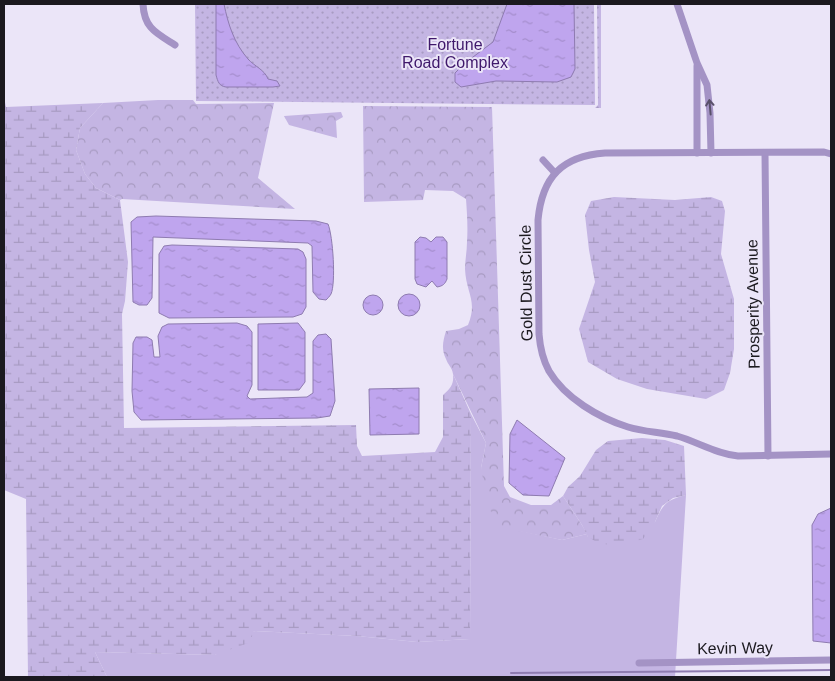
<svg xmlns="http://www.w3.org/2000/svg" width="835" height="681" viewBox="0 0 835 681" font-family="Helvetica,sans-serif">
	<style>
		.grass { fill: #c4b5e3 }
		.forest { fill: url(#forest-crowns) }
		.wetland { fill: url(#wetland-marsh) }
		.park { fill: url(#park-dots) }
		.water { fill: url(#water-ripples); stroke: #8e7bb0 }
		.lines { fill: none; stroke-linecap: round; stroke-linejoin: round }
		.stream { stroke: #8e7bb0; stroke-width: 2 }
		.minor { stroke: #a493c5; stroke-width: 7 }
		.oneway { stroke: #59506a }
		.labels { text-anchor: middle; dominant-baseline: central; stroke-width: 4; stroke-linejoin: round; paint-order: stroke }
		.park-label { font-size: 16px; fill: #3f186b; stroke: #ebe5f8 }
		.street-label { font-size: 16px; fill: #1b191f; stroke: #ebe5f8 }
	</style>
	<defs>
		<pattern id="forest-crowns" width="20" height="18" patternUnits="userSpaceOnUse" patternTransform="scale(1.25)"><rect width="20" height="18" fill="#c4b5e3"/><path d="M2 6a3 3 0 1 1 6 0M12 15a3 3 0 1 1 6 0" fill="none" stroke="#a89bc2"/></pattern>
		<pattern id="wetland-marsh" width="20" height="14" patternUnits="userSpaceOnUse" patternTransform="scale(1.25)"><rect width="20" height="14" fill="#c4b5e3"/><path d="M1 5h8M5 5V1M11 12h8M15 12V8" fill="none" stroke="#a89bc2"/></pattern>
		<pattern id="park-dots" width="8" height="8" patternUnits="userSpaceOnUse" patternTransform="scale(1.25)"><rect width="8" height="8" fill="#c4b5e3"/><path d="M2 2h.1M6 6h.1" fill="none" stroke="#a89bc2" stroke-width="1.8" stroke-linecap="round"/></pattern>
		<pattern id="water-ripples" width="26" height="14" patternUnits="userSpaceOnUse" patternTransform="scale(1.25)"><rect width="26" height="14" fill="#bfa5ee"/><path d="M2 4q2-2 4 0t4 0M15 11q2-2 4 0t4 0" fill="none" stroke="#a48dcc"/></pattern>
	</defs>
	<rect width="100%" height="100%" fill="#ebe5f8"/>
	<!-- grass -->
	<path class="grass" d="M471,414L486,443L481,468L521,531L562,540L587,534L588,537L655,522C663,504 666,500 686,495L675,677H107L95,652L215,655L252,631L357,636L417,642L470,639Z"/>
	<!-- forest -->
	<g class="forest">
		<path d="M158,100H193L196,104L274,103L258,178L295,209L122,199L120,200L96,188L85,174L76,150L80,128L103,103Z"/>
		<path d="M363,106L492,107L504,486L510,497L531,505H551L563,496L582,525L587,534L562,540L503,528L494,522L486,495L481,468L486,443L453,374C452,367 448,365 446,359C441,349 443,341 446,331L459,329L468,325C478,301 466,293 465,269C465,260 467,251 467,242C468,227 467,213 466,199L453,191L425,190L423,200L364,202Z"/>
		<path d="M341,112L343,117L336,121L337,138L289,125L284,116Z"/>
	</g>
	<!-- wetland -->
	<g class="wetland">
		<path d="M4,97L6,107L103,103L80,128L76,150L85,174L96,188L120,200L128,262L125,301L122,314L124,428L356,425L357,446L362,456L435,452L443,437V395C451,388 454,384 453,374L471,414L470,639L417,642L357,636L253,631L251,642L215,655L95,652L107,677H28L26,499L4,490Z"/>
		<path d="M614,197L675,200L711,197L722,201L725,211L721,254L734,299V349L730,373L724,390L706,399L647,389L617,379L588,362L579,329L595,282L589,250L585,215L591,201Z"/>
		<path d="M642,438L665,440L684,446L686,495L673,498L662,506L655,522L643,539L622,545L600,544L588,537L582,525L563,496L568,487L580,476L596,450L608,441Z"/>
	</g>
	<!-- park -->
	<g class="park">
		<path d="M195,4H594L595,105L196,101Z"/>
		<path d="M597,4H601V108H583H595L598,105Z"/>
	</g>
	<!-- water -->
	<g class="water">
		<path d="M216,4H224C228,24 234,43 248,59C254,66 265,70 268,79L277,81L280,86L273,87H226C219,86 218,82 216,75Z"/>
		<path d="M507,4H574L575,69L571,77L557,82L496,81L461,87L455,82V73L465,63L493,42Z"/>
		<path d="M156,216L316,221L328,224C333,236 336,283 331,294C330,296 327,299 326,300L319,299L313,292L312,246L308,243L153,237L152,298L147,305H139L133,302L131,222L137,217Z"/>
		<path d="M420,237L426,238L431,242L436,237H443L447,242V279C445,284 443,286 437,287L432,281L426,287L417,284L415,279V242Z"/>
		<path d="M172,245L298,249L303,252L306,259V307L302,314L293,317L169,318L159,313V254L164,246Z"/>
		<circle cx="409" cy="305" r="11"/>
		<circle cx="373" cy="305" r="10"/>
		<path d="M237,323L247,326L252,332V385L247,396L250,399L307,397L313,393V341L318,335L326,334L331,339L335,401L330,416L317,418L141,420L134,412L132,391L133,343L136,337H147L152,340L154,357H160L158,336L162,327L168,324Z"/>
		<path d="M298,323L305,332V382L299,390H258V324Z"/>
		<path d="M419,388V434L370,435L369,389Z"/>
		<path d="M517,420L565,458L549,496L523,495L509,483L510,434Z"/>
		<path d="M831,508V643L813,641L812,525L818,514Z"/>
	</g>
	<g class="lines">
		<!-- stream -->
		<path class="stream" d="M511,673L831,670"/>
		<!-- minor -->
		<g class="minor">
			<path d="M143,4C144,28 156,33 175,45"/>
			<path d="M677,4L697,63L707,85L710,113L711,153"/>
			<path d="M697,66V153"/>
			<path d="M765,153L768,456"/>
			<path d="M831,154L824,152L605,153C562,156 542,177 538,220L539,334C540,347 543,360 549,371C565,398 599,418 628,427C644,432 661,432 677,436C698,442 716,454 738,456L831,454"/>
			<path d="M543,160L555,173"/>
			<path d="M639,663L831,660"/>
		</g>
	</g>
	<!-- one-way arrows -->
	<defs><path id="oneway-shaft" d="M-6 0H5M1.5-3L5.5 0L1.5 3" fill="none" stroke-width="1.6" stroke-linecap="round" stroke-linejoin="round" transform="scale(1.25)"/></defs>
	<use class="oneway" href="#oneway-shaft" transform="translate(710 107) rotate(-95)"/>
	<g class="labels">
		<!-- park labels -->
		<g class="park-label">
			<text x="455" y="44">Fortune<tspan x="455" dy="18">Road Complex</tspan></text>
		</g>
		<!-- street labels -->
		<g class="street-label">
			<text transform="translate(526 283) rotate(-91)">Gold Dust Circle</text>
			<text transform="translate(753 304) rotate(-91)">Prosperity Avenue</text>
			<text transform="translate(735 648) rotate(-1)">Kevin Way</text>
		</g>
	</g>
	<!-- border -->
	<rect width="835" height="681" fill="none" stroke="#1b191f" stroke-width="10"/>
</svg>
